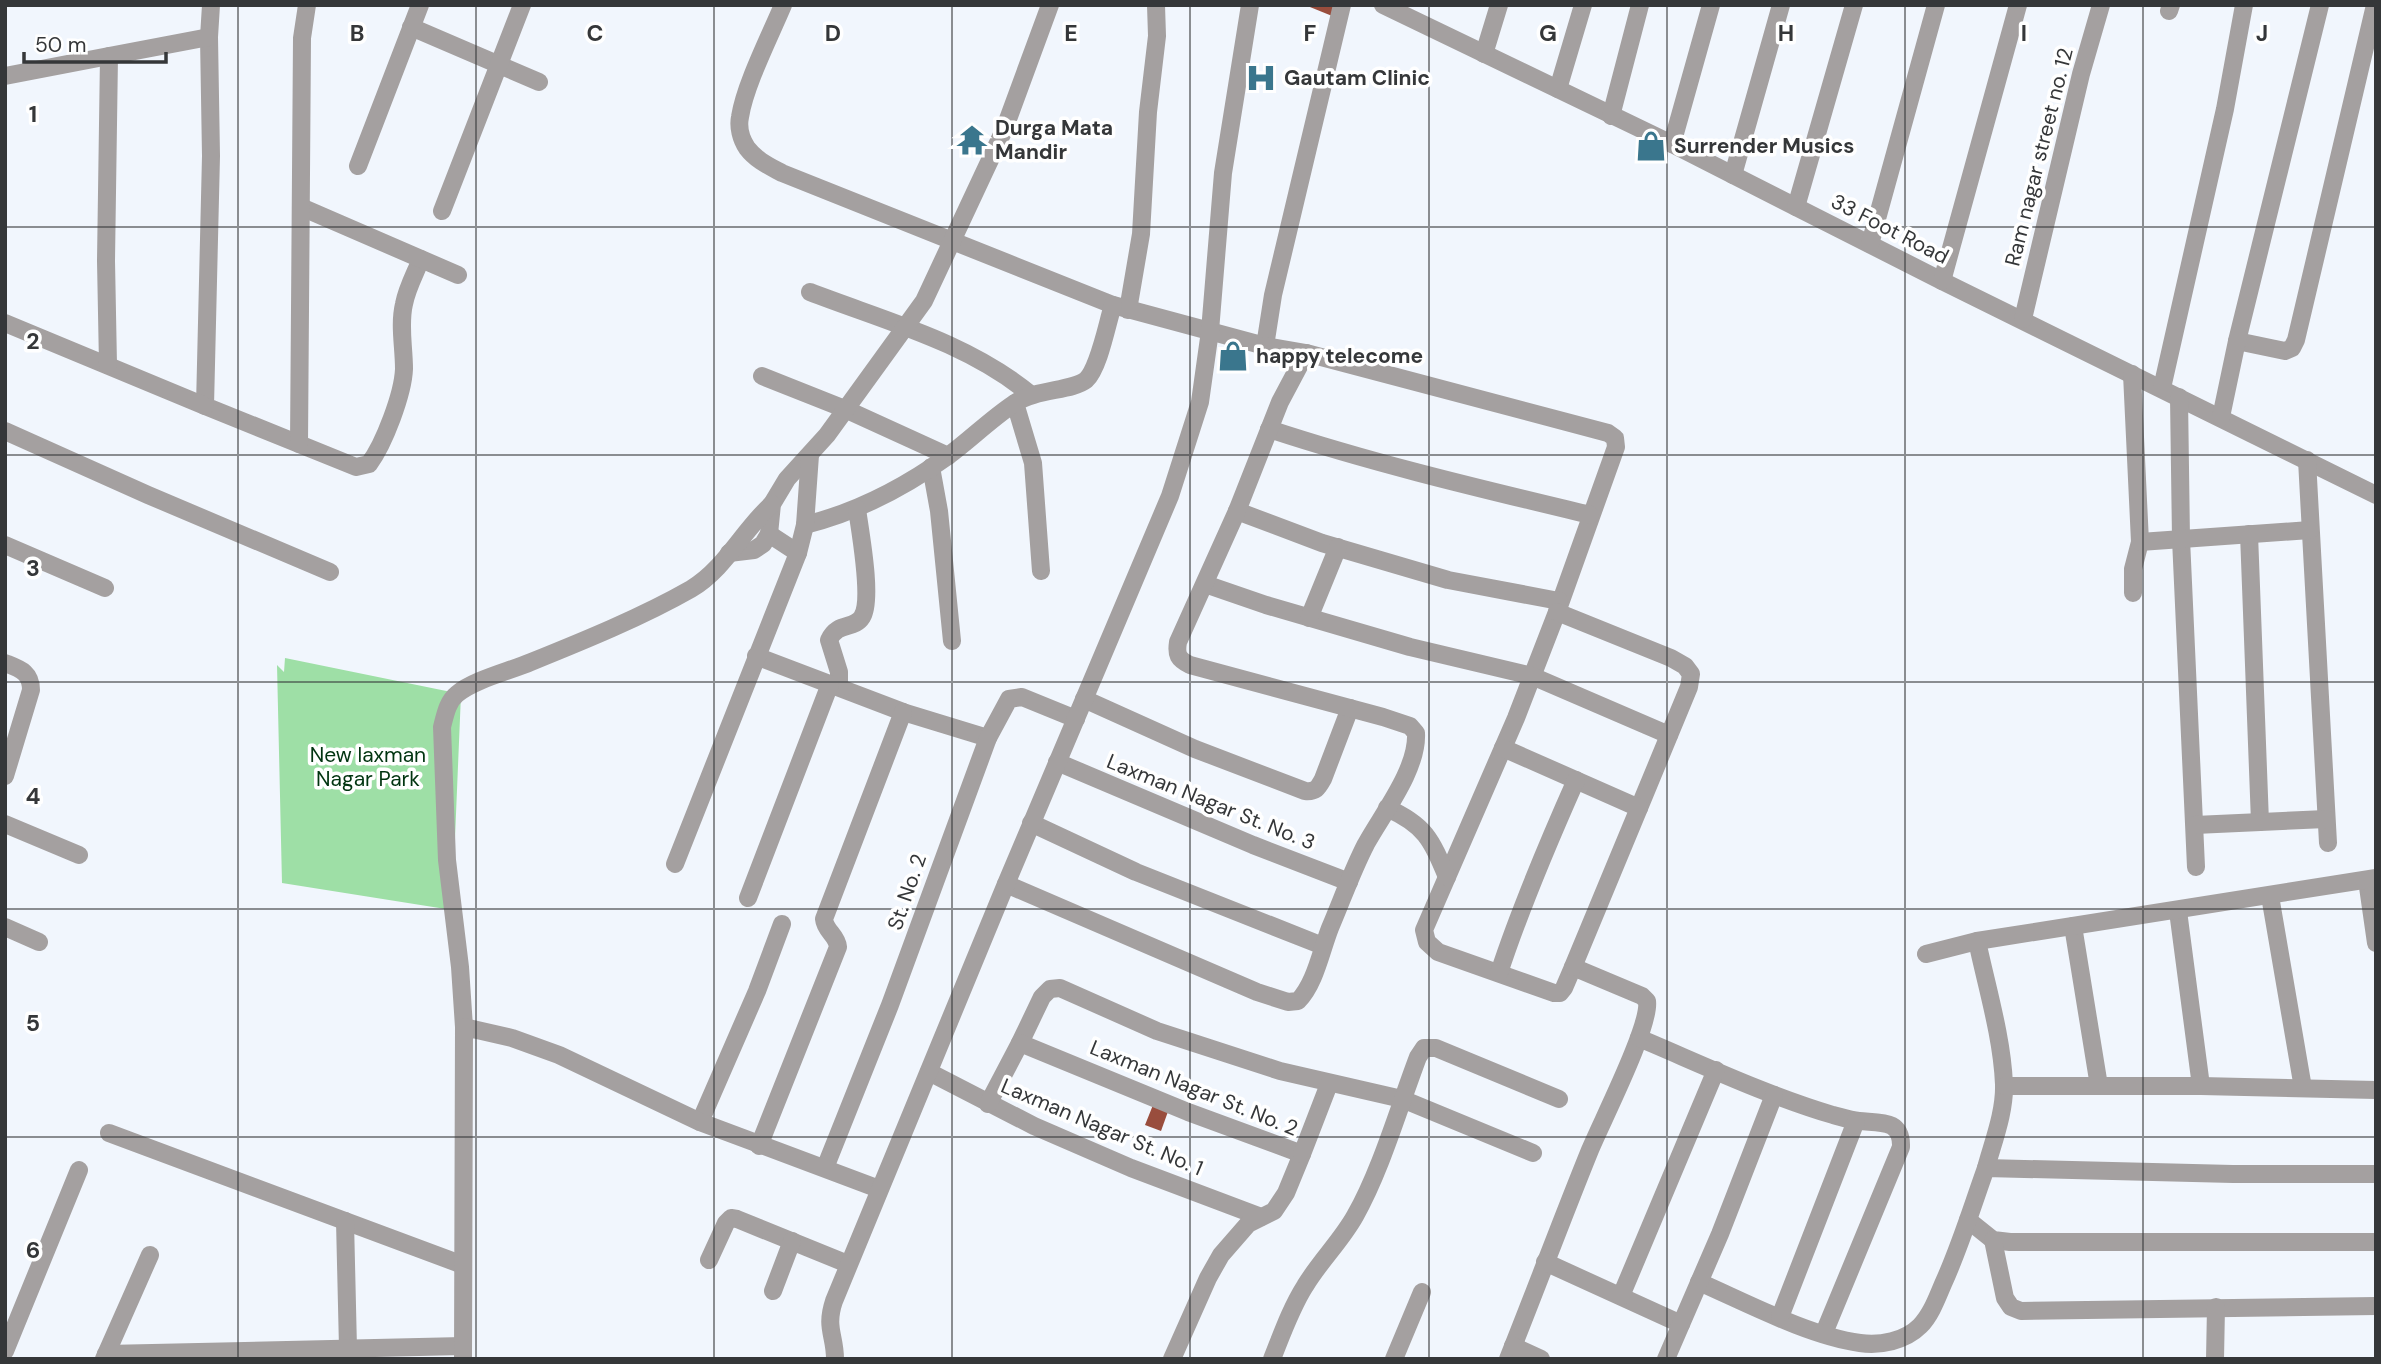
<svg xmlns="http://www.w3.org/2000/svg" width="2381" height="1364" viewBox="0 0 2381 1364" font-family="'DM Sans',sans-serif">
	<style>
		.green { fill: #9edfa6 }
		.building { fill: #994d3d }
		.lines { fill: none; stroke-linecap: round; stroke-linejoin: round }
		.minor { stroke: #a4a0a0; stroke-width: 18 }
		.grid { fill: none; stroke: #353739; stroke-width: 2; stroke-opacity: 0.55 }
		.labels { text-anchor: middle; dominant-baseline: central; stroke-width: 7; stroke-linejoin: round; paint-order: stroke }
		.poi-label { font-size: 21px; font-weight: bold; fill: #353739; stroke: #fff; text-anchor: start }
		.street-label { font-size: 21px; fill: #353739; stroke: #fff }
		.park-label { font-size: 21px; fill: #013410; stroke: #fff }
		.grid-label { font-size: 23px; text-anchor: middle; font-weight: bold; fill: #353739; stroke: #fff; stroke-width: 7; stroke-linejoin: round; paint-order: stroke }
	</style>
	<rect width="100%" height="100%" fill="#f1f6fd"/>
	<!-- green -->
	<path class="green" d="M285,658L461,694L452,910L282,883L277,665L284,672Z"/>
	<!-- building -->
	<g class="building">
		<path d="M1305,5H1337L1342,20Z"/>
		<path d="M1227,345L1243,352L1239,366L1223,360Z"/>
		<path d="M1155,1100L1170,1106L1161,1131L1145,1125Z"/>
	</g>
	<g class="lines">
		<!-- minor -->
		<g class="minor">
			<path d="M211,5L209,37L211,156L205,406L356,467L369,464C384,444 403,394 404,369C404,347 399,325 404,304C407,288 415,274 421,259"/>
			<path d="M783,5C770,36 745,85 740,117C738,127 741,139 747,148C756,160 769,166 782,173L1113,305L1265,346L1273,295L1342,5"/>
			<path d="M1383,5L1672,144L1942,281L2376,495"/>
			<path d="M2169,11L2171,5"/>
			<path d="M411,27L539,82"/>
			<path d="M1484,54L1499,5"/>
			<path d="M5,76L109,56"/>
			<path d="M1558,89L1583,5"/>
			<path d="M1611,116L1640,5"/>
			<path d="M1672,144L1711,5"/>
			<path d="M358,166L420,5"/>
			<path d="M1733,175L1781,5"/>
			<path d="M301,207L458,275"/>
			<path d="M1796,207L1854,5"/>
			<path d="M442,211L522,5"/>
			<path d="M1870,244L1936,5"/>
			<path d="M1942,281L2018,5"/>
			<path d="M810,292C885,321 967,342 1030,394"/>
			<path d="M1128,310L1141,234L1148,112L1157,36L1156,5"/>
			<path d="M2023,319L2081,74L2101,5"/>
			<path d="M5,323L205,406"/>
			<path d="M2237,341L2285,351L2292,348L2296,340L2375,5"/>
			<path d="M1306,353L1608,433L1615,438L1616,447L1557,612L1516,718L1424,930L1427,942L1438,952L1554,993H1560L1564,988L1573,967L1642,996L1647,1001C1651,1025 1602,1121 1590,1150C1562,1219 1536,1289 1508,1359"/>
			<path d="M108,365L106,261L109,56L209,37"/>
			<path d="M2132,374L2140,542L2133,569V593"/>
			<path d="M762,376L845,409L948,456"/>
			<path d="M2162,388L2225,109L2244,5"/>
			<path d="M2179,397L2181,539L2196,867"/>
			<path d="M1015,403L1033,463L1041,571"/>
			<path d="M2221,417L2237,341L2320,5"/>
			<path d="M1269,429C1375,464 1482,489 1590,515"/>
			<path d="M5,431L148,495L330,572"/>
			<path d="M299,444L302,38L307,5"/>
			<path d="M2307,460L2328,843"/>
			<path d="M931,467L939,511L952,641"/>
			<path d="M1237,511L1322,543L1448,580L1559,601"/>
			<path d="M805,525C857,512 905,487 948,456C971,439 992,418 1015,403C1036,389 1072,391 1086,380C1099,368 1107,324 1113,305"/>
			<path d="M769,534L798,553"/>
			<path d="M2249,534L2260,822"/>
			<path d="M2140,542L2310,530"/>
			<path d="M5,545L105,588"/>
			<path d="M729,553L754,550L763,544L769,534L772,504L787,479L827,435L924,301L1004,130L1050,5"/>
			<path d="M1205,584L1266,605L1410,647L1532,676L1669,735"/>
			<path d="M1557,612L1671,658L1685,666L1691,674L1689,687L1639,808"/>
			<path d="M1309,618L1338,547"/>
			<path d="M756,656L903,712L988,738"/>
			<path d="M5,663C20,669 31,672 31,690L5,776"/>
			<path d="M839,687V672L829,640C838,621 854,630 862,617C873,600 860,531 857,509"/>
			<path d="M1084,699L1195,749L1305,791C1316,792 1318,788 1323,779L1350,708"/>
			<path d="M1503,748L1639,808L1573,967"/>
			<path d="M1057,762L1253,845L1349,882"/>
			<path d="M1387,808C1425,825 1431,839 1447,877"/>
			<path d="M1031,823L1136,872L1323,946"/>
			<path d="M5,824L79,855"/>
			<path d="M2195,825L2326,819"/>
			<path d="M675,864L798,553L805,525L810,455"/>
			<path d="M2367,880L2376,943"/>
			<path d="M1006,884L1257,992L1288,1002L1298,1001C1315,984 1321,951 1330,928C1342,900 1352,871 1366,844C1383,813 1418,769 1416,733L1410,726L1383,717L1190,665C1178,659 1176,655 1178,642L1237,511L1280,402L1306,353L1265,346"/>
			<path d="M2270,896L2303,1088"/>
			<path d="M748,898L830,684"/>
			<path d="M2178,911L2201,1086"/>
			<path d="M2073,926L2099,1086"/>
			<path d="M5,927L39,942"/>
			<path d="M1977,941C1987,988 2002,1037 2004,1084C2005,1112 1993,1142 1986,1168"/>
			<path d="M1926,954L1977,941L2376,878"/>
			<path d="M1499,973C1521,906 1548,843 1576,780"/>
			<path d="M464,1027L460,967L447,860L442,727C445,716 447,702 457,694C473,680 510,671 531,662C583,641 642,617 691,589C725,569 743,530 772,504"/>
			<path d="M1639,1038C1703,1065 1766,1095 1833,1115C1841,1117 1850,1120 1859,1121C1880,1123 1902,1119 1901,1147L1824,1333"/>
			<path d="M1020,1043L1042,997L1050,989L1060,988L1157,1031L1280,1071L1402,1099L1533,1153"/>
			<path d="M929,1072L1034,1126L1131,1168L1261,1217"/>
			<path d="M2004,1086H2201L2376,1090"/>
			<path d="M988,1104L1020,1043L1188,1112L1302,1154L1286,1193L1274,1211L1248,1224L1221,1255L1208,1278L1172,1359"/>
			<path d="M700,1122L757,991L782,924"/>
			<path d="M109,1133L463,1265"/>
			<path d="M759,1146L838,947C837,935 825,931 824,919L903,712"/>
			<path d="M1302,1154L1329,1084"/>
			<path d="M825,1168L890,1005L988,738L1009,699L1022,697L1076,719"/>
			<path d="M1968,1220L1993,1240L2010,1242H2376"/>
			<path d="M345,1221L348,1348"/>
			<path d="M1993,1240L2005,1298L2011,1307L2021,1311L2376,1306"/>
			<path d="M709,1260L726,1223L731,1218L737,1219L848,1264"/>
			<path d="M1545,1262L1681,1324"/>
			<path d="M1699,1282C1747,1303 1809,1336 1860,1343C1880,1346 1905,1341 1920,1326C1931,1315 1937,1298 1943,1284C1960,1247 1972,1207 1986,1168L2233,1174H2376"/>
			<path d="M773,1291L792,1241"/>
			<path d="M1621,1296L1716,1070"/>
			<path d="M1780,1317L1856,1121"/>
			<path d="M1513,1346L1541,1359"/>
			<path d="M5,1351L79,1170"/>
			<path d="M106,1354L463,1346"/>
			<path d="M104,1359L150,1255"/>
			<path d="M463,1359L464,1027L512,1038L559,1055L700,1122L879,1189"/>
			<path d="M835,1359C835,1335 825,1328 834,1301L1006,884L1170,496L1200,402L1210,331L1223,173L1250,5"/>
			<path d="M1272,1359C1282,1334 1291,1308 1305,1286C1320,1261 1341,1241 1355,1216C1381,1170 1399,1107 1418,1057L1424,1048H1436L1559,1099"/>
			<path d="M1394,1359L1422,1292"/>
			<path d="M1666,1359L1720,1234L1774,1095"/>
			<path d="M2215,1359L2216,1307"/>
		</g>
	</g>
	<!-- grid -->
	<path class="grid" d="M238,5V1359M476,5V1359M714,5V1359M952,5V1359M1190,5V1359M1429,5V1359M1667,5V1359M1905,5V1359M2143,5V1359M5,227H2376M5,455H2376M5,682H2376M5,909H2376M5,1137H2376"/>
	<!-- icons -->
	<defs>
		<g id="hospital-bare" transform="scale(2.415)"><path d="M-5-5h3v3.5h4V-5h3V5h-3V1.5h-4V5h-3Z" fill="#3a768d" stroke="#fff" stroke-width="2.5" paint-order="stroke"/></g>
		<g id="temple-bare" transform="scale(2.415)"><path d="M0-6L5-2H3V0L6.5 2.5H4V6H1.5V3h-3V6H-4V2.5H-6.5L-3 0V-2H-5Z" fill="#3a768d" stroke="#fff" stroke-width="2.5" paint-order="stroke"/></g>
		<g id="shop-bare" transform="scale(2.415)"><path d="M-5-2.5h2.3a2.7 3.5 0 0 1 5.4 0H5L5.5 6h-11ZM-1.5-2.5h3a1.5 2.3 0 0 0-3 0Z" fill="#3a768d" stroke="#fff" stroke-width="2.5" paint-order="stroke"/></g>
	</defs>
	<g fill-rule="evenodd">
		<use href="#hospital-bare" x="1261" y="78"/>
		<use href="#temple-bare" x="972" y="140"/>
		<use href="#shop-bare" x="1651" y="146"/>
		<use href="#shop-bare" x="1233" y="356"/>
	</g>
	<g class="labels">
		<!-- poi labels -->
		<g class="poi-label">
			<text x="1284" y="78">Gautam Clinic</text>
			<text x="995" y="128">Durga Mata<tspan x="995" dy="24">Mandir</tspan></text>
			<text x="1674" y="146">Surrender Musics</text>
			<text x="1256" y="356">happy telecome</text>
		</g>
		<!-- street labels -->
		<g class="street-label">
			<text transform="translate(2039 157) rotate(-76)">Ram nagar street no. 12</text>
			<text transform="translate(1890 229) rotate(27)">33 Foot Road</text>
			<text transform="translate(1211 802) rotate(22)">Laxman Nagar St. No. 3</text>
			<text transform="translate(907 892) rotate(-71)">St. No. 2</text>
			<text transform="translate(1194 1088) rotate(22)">Laxman Nagar St. No. 2</text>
			<text transform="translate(1102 1127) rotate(23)">Laxman Nagar St. No. 1</text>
		</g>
		<!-- park labels -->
		<g class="park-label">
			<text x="368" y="755">New laxman<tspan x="368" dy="24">Nagar Park</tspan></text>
		</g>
	</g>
	<g class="grid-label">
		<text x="357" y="41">B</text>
		<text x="595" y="41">C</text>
		<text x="833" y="41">D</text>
		<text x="1071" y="41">E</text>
		<text x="1310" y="41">F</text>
		<text x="1548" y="41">G</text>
		<text x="1786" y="41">H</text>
		<text x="2024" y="41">I</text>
		<text x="2262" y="41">J</text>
		<text x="33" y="122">1</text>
		<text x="33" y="349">2</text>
		<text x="33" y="576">3</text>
		<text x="33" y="804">4</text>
		<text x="33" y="1031">5</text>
		<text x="33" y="1258">6</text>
	</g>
	<!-- border -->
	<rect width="2381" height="1364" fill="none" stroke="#353739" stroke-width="14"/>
	<!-- scale -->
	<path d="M24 52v10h142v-10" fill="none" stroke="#353739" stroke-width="3.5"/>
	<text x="35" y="52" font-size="21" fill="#353739" stroke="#ffffff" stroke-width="5" paint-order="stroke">50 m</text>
</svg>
